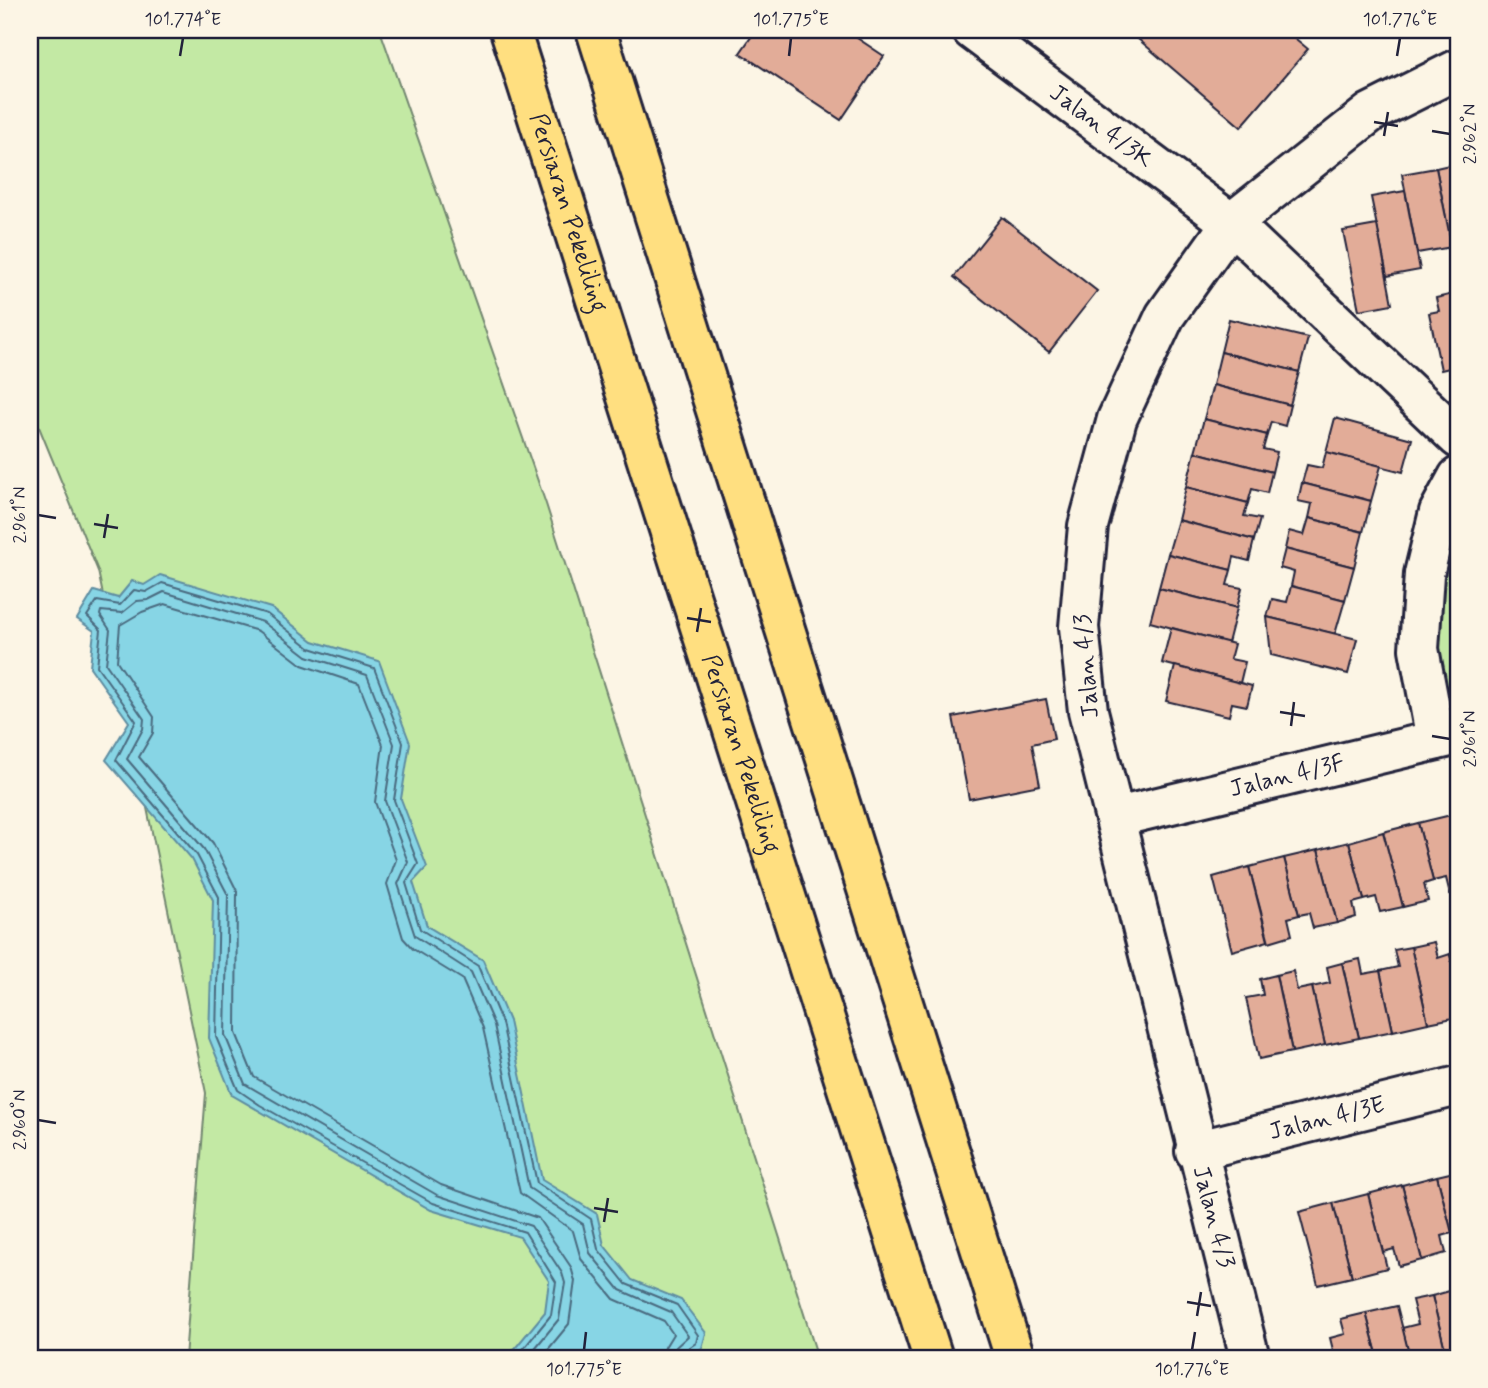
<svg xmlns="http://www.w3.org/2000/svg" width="1488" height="1388" viewBox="0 0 1488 1388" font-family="Mynerve,sans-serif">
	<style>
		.green { fill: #c3e9a4; stroke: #728670; stroke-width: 2 }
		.water { fill: #87d5e5; stroke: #5f8da1; stroke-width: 2 }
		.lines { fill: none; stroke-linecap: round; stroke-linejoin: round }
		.shore { stroke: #4a6a7f; stroke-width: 2 }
		.building { fill: #e2ac98; stroke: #22223b; stroke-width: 2 }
		.minor-casing { stroke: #22223b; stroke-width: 44 }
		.major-casing { stroke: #22223b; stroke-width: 44 }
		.minor { stroke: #fcf5e5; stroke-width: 38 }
		.major { stroke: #ffdf80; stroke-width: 38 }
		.ticks { fill: none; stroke: #22223b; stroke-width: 2.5 }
		.labels { text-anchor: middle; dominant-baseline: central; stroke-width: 5; stroke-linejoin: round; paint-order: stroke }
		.street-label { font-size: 24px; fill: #22223b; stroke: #fcf5e5 }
		.neatline { fill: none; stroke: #22223b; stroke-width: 2.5 }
		.ticks-label { font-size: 18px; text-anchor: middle; fill: #22223b }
	</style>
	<rect width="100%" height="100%" fill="#fcf5e5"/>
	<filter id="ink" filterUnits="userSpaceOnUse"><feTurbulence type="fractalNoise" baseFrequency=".0143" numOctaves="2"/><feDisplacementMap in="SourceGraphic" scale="14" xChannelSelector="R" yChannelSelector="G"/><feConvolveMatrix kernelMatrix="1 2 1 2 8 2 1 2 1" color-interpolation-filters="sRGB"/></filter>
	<g filter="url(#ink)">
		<!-- green -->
		<g class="green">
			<path d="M30,30H380L546,504L818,1358H185L206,1093L98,571L30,405Z"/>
			<path d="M1458,528V717L1449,719L1439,668L1438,581Z"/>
		</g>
		<!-- water -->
		<path class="water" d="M160,575L271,608L313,641L379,661L410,743L401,799L427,867L413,882L427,926L483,960L509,1021L542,1180L597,1214L604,1245L632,1280L681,1300L706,1333L702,1348L685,1358H507L545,1312L549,1281L520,1237L431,1210L232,1095L209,1038L213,900L192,859L106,760L129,722L90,667L94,631L77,619L94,591L118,598L132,581L144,585Z"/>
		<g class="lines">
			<!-- shore -->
			<g class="shore">
				<path d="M516,1358L551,1315L556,1282L525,1232L433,1203L260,1105L238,1090L216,1037L219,897L197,855L116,760L136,721L97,666L101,630L87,616L97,601L120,605L134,590L146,592L162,583L267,614L310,648L374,668L403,743L394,800L418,864L406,883L420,929L478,966L502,1023L537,1183L591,1219L598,1249L626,1284L677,1305L698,1335L696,1343L684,1351L683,1358"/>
				<path d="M527,1358L559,1319L565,1283L562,1273L531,1226L437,1195L245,1084L225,1035L228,895L204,849L127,759L143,729L144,719L106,664L110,630L100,615L101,611L122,613L137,601L148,600L164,592L263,622L307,656L367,675L394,744L385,801L408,862L398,884L415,936L471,972L494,1025L529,1188L583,1224L590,1253L620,1290L671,1312L688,1336L676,1347L674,1358"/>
				<path d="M541,1358L569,1324L575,1281L571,1267L538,1218L441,1185L254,1077L236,1033L237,891L213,843L139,757L153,733L154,717L117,661L120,625L142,612L165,604L258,631L302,665L359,684L383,745L375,802L396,860L387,884L403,938L413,949L462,979L483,1028L520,1193L573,1231L581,1259L614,1299L664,1321L673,1334L665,1347L663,1358"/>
			</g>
		</g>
		<!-- building -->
		<g class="building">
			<path d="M756,30H845L884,56L841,120L740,53Z"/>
			<path d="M1134,30H1285L1308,49L1241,127L1131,33Z"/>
			<path d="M1458,163V246L1452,247L1436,168Z"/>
			<path d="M1436,168L1452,247L1417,253L1402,174Z"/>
			<path d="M1405,191L1420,270L1387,276L1371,197Z"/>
			<path d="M1002,217L1097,291L1049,352L954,277Z"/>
			<path d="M1377,225L1392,304L1359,310L1343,231Z"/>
			<path d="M1458,293V366L1441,370L1429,313L1439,311L1436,298Z"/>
			<path d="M1229,319L1308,338L1299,372L1221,352Z"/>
			<path d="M1221,352L1299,372L1290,405L1213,385Z"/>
			<path d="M1213,385L1290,405L1285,426L1271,422L1267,435L1204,419Z"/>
			<path d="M1335,418L1412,439L1403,472L1326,452Z"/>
			<path d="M1204,419L1267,435L1263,449L1277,452L1272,472L1195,452Z"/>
			<path d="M1195,452L1272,472L1267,493L1252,489L1248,503L1186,487Z"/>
			<path d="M1326,452L1381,466L1371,501L1302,483L1307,465L1322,468Z"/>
			<path d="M1302,483L1371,501L1363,532L1309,518L1312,504L1298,501Z"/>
			<path d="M1186,487L1248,503L1244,516L1260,519L1254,540L1178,520Z"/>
			<path d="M1309,518L1363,532L1354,567L1285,549L1289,531L1304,535Z"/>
			<path d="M1178,520L1254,540L1249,561L1234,557L1231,570L1168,554Z"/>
			<path d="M1285,549L1354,567L1345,600L1291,586L1294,572L1280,568Z"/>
			<path d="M1168,554L1231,570L1227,585L1242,588L1237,608L1159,588Z"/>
			<path d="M1291,586L1345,600L1335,634L1267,617L1272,599L1287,602Z"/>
			<path d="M1159,588L1237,608L1228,643L1150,622Z"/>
			<path d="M1267,617L1357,639L1348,674L1271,655Z"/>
			<path d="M1171,628L1234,644L1230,659L1245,662L1240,683L1162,663Z"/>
			<path d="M1175,666L1252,686L1247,706L1232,703L1229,716L1166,701Z"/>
			<path d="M1046,699L1054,739L1032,744L1040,785L969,799L953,717Z"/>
			<path d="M1458,813V842L1451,815Z"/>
			<path d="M1451,815L1458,842V892L1450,894L1446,878L1433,881L1418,823Z"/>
			<path d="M1418,823L1433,881L1424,884L1428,901L1403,907L1383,832Z"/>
			<path d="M1383,832L1403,907L1380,912L1376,897L1364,900L1349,842Z"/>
			<path d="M1349,842L1364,900L1353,903L1356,917L1337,923L1318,850Z"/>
			<path d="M1318,850L1337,923L1313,928L1309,913L1299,915L1284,858Z"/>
			<path d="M1284,858L1299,915L1288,918L1292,935L1269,942L1249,867Z"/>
			<path d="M1249,867L1268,941L1232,951L1213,877Z"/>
			<path d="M1434,942L1438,958L1450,954L1458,989V1017L1428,1023L1411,947Z"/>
			<path d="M1411,947L1428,1023L1393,1031L1380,971L1398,967L1394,950Z"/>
			<path d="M1458,953V989L1450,954Z"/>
			<path d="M1360,959L1363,974L1380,971L1393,1031L1359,1038L1342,963Z"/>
			<path d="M1342,963L1359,1038L1325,1045L1312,987L1330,983L1327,967Z"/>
			<path d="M1293,971L1297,990L1312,987L1325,1045L1292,1052L1276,975Z"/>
			<path d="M1276,975L1292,1052L1259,1059L1246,998L1263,995L1260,979Z"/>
			<path d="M1458,1171V1232L1452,1233L1437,1176Z"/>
			<path d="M1437,1176L1452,1233L1442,1236L1446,1253L1422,1260L1402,1185Z"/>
			<path d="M1402,1185L1422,1260L1399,1266L1394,1249L1383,1252L1368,1194Z"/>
			<path d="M1368,1194L1387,1268L1352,1277L1333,1203Z"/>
			<path d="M1333,1203L1352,1277L1318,1285L1299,1212Z"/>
			<path d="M1453,1290L1458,1306V1358H1447L1432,1296Z"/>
			<path d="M1432,1296L1447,1358H1410L1402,1328L1418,1324L1412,1300Z"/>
			<path d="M1397,1306L1410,1358H1378L1366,1313Z"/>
			<path d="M1366,1313L1378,1358H1335L1330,1338L1345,1334L1341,1319Z"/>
		</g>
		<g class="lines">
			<!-- minor casing -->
			<g class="minor-casing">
				<g id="minor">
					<path id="s1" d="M972,30L1231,223L1458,438"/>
					<path d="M1436,740L1419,649L1424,574L1439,512L1458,477"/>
					<path id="s2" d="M1117,817L1458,735"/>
					<path id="s3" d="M1195,1151L1458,1086"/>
					<path d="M1250,1358L1088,711L1079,627L1088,526L1117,419L1165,316L1231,223L1370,113L1458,69"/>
				</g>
			</g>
			<!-- major casing -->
			<g class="major-casing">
				<g id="major">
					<path id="s4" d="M510,30L933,1358"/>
					<path d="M596,30L1015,1358"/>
				</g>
			</g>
			<!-- minor -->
			<use href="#minor" class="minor"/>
			<!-- major -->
			<use href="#major" class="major"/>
		</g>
	</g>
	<!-- ticks -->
	<path class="ticks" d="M180,56L183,38M789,56L791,38M1397,56L1400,38M1374,122L1398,126M1432,131L1450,134M1384,136L1388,112M38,515L56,518M94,524L118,528M104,538L108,514M687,618L711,622M697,632L701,608M1280,712L1305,716M1291,726L1294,702M1432,736L1450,739M38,1120L56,1123M594,1208L618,1212M604,1222L608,1198M1187,1302L1211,1306M1197,1316L1201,1292M584,1350L586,1332M1192,1350L1195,1332"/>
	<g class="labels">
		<!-- street labels -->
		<g class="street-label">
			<text stroke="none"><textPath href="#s1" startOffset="161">Jalan 4/3K</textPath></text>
			<text stroke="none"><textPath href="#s4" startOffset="192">Persiaran Pekeliling</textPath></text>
			<text transform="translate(1087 666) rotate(-95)">Jalan 4/3</text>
			<text stroke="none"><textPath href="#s4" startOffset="760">Persiaran Pekeliling</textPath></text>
			<text stroke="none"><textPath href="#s2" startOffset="175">Jalan 4/3F</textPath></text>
			<text stroke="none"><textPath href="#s3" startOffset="136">Jalan 4/3E</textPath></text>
			<text transform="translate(1213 1217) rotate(75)">Jalan 4/3</text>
		</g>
	</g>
	<!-- margin -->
	<rect width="1488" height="1388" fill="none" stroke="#fcf5e5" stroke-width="77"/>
	<rect x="38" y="38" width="1412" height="1312" class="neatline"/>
	<g class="ticks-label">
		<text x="183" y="25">101.774°E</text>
		<text x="791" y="25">101.775°E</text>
		<text x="1400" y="25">101.776°E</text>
		<text transform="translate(1469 134) rotate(-90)" y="6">2.962°N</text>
		<text transform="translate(19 515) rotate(-90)" y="6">2.961°N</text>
		<text transform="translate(1469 739) rotate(-90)" y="6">2.961°N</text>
		<text transform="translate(19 1120) rotate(-90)" y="6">2.960°N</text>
		<text x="584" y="1375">101.775°E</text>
		<text x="1192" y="1375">101.776°E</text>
	</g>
</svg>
